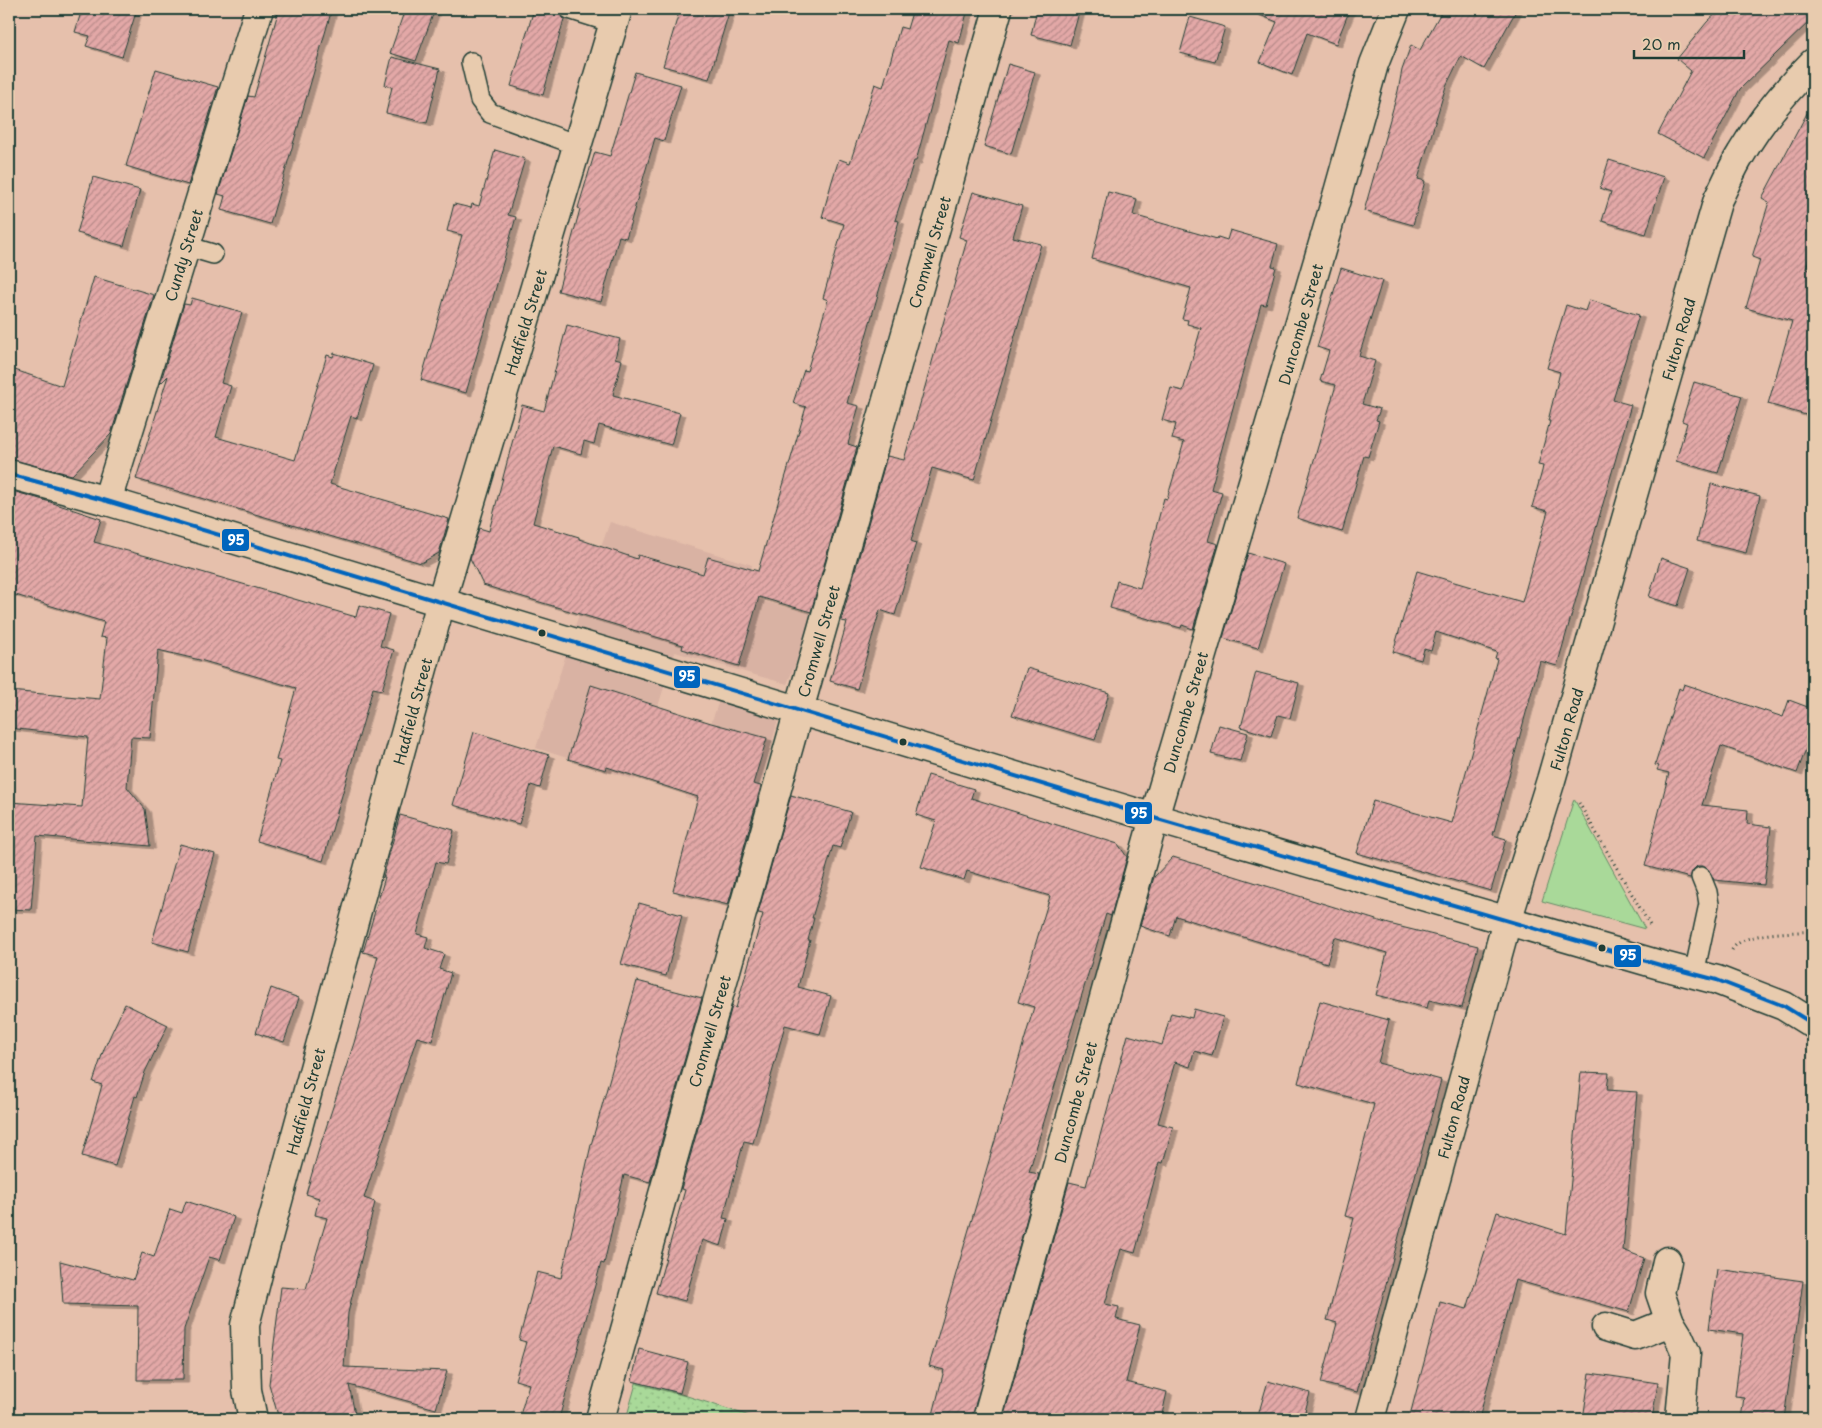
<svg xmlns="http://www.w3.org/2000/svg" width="1822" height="1428" viewBox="0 0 1822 1428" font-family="'Playpen Sans',sans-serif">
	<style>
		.built { fill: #d9b2a3 }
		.grass { fill: #a9d999; stroke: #648b66 }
		.park { fill: url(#park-dots); stroke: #648b66 }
		.building { fill: url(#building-hatch); stroke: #1f3d34; filter: url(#shadow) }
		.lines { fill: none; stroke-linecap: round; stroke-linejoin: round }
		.lane-casing { stroke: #1f3d34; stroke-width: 22 }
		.street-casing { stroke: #1f3d34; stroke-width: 31 }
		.secondary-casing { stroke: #1f3d34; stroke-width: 31 }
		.path { stroke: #1f3d34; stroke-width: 3; stroke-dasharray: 1 4; stroke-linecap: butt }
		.lane { stroke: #e8cbae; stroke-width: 19 }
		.street { stroke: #e8cbae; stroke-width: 28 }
		.secondary { stroke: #e8cbae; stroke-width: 28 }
		.bus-1-casing { stroke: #e8cbae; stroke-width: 8 }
		.bus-1 { stroke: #0065bd; stroke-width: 4 }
		.bus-dot { fill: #1f3d34; stroke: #e8cbae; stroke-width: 2 }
		.labels { text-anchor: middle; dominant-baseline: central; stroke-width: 4; stroke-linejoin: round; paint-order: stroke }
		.street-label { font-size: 15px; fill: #1f3d34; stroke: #e8cbae }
		.line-badge { stroke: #e8cbae; stroke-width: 2 }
		.badge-label { font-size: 14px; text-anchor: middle; font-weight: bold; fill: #fff }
	</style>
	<defs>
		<pattern id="park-dots" width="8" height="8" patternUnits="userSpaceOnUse" patternTransform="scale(1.25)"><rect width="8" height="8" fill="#a9d999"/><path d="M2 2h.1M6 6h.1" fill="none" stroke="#91bb84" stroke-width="1.8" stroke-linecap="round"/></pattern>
		<pattern id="building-hatch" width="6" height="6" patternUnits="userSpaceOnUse" patternTransform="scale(1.25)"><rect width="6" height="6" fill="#e3a8a7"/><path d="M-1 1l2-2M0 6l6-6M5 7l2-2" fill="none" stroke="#b78a89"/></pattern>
		<filter id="shadow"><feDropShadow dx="5.5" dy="3" stdDeviation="0" flood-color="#0004"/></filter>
	</defs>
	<rect width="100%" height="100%" fill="#e6c0ac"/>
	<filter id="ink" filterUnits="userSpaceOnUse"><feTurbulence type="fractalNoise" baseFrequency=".02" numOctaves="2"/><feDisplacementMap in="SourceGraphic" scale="10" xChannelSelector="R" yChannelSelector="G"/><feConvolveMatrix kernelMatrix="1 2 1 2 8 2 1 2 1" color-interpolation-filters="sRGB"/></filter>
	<g filter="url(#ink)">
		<!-- built -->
		<g class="built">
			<path d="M610,522L752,565L744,596L816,615L787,684L675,652L635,780L536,748L596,561Z"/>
			<path d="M721,695L780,713L752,814L685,797Z"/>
		</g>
		<!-- grass -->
		<path class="grass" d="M1574,799L1645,929L1542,901Z"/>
		<!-- park -->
		<path class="park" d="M637,1380L759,1419H626Z"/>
		<!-- building -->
		<g class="building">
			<path d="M82,9H137L122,57L86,46L90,36L75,32Z"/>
			<path d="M279,9H332L270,224L221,210L225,196L218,194L248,96L254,97Z"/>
			<path d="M405,9H435L416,61L390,53Z"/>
			<path d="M534,9H548L558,11L564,19L543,95L511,86Z"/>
			<path d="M680,9H730L709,79L663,66Z"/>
			<path d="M913,9H968L959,43L949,40L916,161H914L895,220L899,221L847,403L859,406L848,444L857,447L811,612L759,597L739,666L682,649L683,645L483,585L470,558L479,528L489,531L522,405L544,411L567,325L620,339L615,358L622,360L613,395L680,413L671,445L599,425L594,444L584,441L581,454L553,446L533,523L579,537V539L637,559L638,555L703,574L708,557L758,571L806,407L793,403L804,370L807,371L828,300L823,298L844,224L822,217L832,181L839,159L850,163L875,84L883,87L900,27L907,29Z"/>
			<path d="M1037,9H1080L1070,45L1031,35Z"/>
			<path d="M1250,9H1350L1336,44L1307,33L1292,75L1260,62L1277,22L1250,11Z"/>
			<path d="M1443,9H1517L1484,69L1461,56L1446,86L1418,179L1425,181L1413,225L1364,211L1398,91L1402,70L1411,45L1420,50Z"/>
			<path d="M1721,9H1813V18L1740,89L1704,158L1658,134L1691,71L1677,59L1707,22Z"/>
			<path d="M1190,17L1225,27L1215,62L1180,53Z"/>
			<path d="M392,57L440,69L427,123L386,113L392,87L385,85Z"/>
			<path d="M1008,64L1035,72L1011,154L984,146Z"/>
			<path d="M156,69L218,87L188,185L126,166Z"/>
			<path d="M635,72L681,85L664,141L655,138L626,238L619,236L601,302L558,291L580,209L578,208L595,152L610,156Z"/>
			<path d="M1813,102V242L1806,269L1813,271V417L1768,404L1792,321L1746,308L1760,260L1752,257L1769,202L1762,198Z"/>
			<path d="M495,150L525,159L508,215L516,217L466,393L421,380L462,235L447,231L454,204L471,208L472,204L479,206Z"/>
			<path d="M1609,160L1664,177L1646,234L1602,221L1611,192L1600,188Z"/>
			<path d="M93,177L140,190L124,246L77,233Z"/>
			<path d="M973,192L1022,206L1013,237L1041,244L974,480L932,468L911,541L916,543L895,615L880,610L857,689L830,681L847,622L841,621L887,456L904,460L967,240L959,237Z"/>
			<path d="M1108,192L1137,199L1133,215L1217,239L1218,237L1227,240L1230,230L1278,244L1272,266L1276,267L1266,305L1261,304L1211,489L1222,492L1208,541L1218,544L1193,629L1182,625L1181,628L1110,608L1117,581L1140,588L1164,498L1167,499L1184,442L1172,439L1176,424L1162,420L1171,388L1183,391L1201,328L1187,324L1188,320L1182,319L1191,288L1092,259Z"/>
			<path d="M1341,268L1382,281L1359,356L1375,361L1362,404L1380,409L1376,420L1379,421L1368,457L1364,456L1342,532L1297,518L1336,385L1320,381L1329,351L1317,347Z"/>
			<path d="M94,277L154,295L111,434L72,475L9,459V368L62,386Z"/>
			<path d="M192,298L242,312L221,383L231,386L216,437L295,460L327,355L333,357L334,353L373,365L357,418L351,416L330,484L449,519L439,553L421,563L136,479L168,376L160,384L184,304L190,305Z"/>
			<path d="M1589,300L1639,315L1613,400L1631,405L1557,666L1540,661L1493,835L1506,839L1491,891L1357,853L1373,801L1452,823L1497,659L1495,658L1497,652L1436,632L1431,651L1424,649L1421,660L1393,652L1417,571L1522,602L1548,511L1532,507L1542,471L1543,466L1538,465L1550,421H1548L1560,372L1547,368L1566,305L1585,311Z"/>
			<path d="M1694,382L1742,396L1718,473L1676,461L1687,423L1682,421Z"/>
			<path d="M1711,484L1760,496L1746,553L1697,541Z"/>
			<path d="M9,490L47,501L101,519L94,542L150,557L356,617L359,605L389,614L380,646L394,650L382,690L373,688L323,861L257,841L280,761L276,760L296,688L200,660L158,650L150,738L131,737L127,787L145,809L150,846L37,836L31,910L9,909V802L82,807L88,737L9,728V691L100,699L107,638L100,637L104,622L9,593Z"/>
			<path d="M1248,553L1284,564L1258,648L1223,638Z"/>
			<path d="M1661,558L1690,568L1678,606L1649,597Z"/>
			<path d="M1027,668L1109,693L1095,740L1012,715Z"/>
			<path d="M1256,672L1299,683L1290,718L1278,715L1271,736L1241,727Z"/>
			<path d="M1684,684L1783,717L1789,700L1813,709V730L1797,773L1721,746L1702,805L1748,810L1747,824L1771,827L1764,885L1714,880L1708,869L1703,866H1697L1693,870L1690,878L1645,866L1669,773L1657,770L1659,766L1655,765L1679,688L1682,690Z"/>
			<path d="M591,685L711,723L767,738L753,784L761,786L728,905L673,891L698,797L607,767L606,770L568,759Z"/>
			<path d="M1219,725L1248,733L1240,761L1211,754Z"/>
			<path d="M474,732L549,755L540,788L531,785L519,824L453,805Z"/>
			<path d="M928,775L974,789L971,798L1118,844L1127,857L1111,916L1106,914L1029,1172L1039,1174L972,1419H932L944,1370L929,1366L1034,1007L1018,1002L1050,896L967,871L964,880L921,867L936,821L916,815Z"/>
			<path d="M791,795L851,812L840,848L833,846L812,918H814L808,940H810L798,987L831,996L820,1034L785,1025L753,1143L744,1141L723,1218L728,1219L721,1246L702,1240L685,1301L656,1293L685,1190L681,1189L732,1006L736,1008L763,914L758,913Z"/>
			<path d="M400,815L454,830L446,864L436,862L417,934L428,937L425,948L444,954L439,969L451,973L432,1041L417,1037L364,1198L375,1202L348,1313L344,1367L447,1371L436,1409L349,1385L356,1419H279L269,1384L281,1287L306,1289L327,1218L315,1215L319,1198L306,1194L319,1149L354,1043L378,956L363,952L385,877H383Z"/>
			<path d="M180,844L215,854L188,952L152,942Z"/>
			<path d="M1173,857L1389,924L1478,946L1462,1008L1429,1000L1427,1008L1376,995L1387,953L1335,937L1327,963L1176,916L1170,936L1140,926L1154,877Z"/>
			<path d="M639,903L682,915L666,976L621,964Z"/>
			<path d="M637,981L702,998L650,1182L624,1175L604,1264L601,1263L559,1419H519L529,1384L515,1380L526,1342L519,1340L537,1272L561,1278L591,1145Z"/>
			<path d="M271,988L299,998L284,1042L256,1033Z"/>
			<path d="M1320,1001L1389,1020L1378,1063L1441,1080L1357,1392L1321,1383L1337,1323L1327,1320L1354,1218L1345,1216L1374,1104L1298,1083Z"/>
			<path d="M125,1004L168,1025L145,1072L137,1097L135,1096L115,1166L82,1156L102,1085L93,1082L104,1049Z"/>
			<path d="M1194,1009L1223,1017L1212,1056L1194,1051L1190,1067L1175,1062L1158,1123L1173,1127L1163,1163L1159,1162L1135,1253L1121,1249L1105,1304L1119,1307L1116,1319L1140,1325L1126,1382L1167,1392L1161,1419H1003L1069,1182L1086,1186L1128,1035L1162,1045L1171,1013L1192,1018Z"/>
			<path d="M1581,1072L1609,1073L1607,1090L1637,1092L1623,1250L1644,1258L1629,1312L1515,1280L1479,1419H1409L1440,1302L1467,1309L1497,1212L1566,1234Z"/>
			<path d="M186,1201L234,1217L220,1260L209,1257L184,1329L183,1380H137L138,1306L63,1304L60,1261L133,1280L142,1253L154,1257L170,1209L182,1213Z"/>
			<path d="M1717,1269L1803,1281L1784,1419H1741L1744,1397L1735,1396L1743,1334L1709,1329Z"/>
			<path d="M639,1349L688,1362L680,1393L632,1381Z"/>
			<path d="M1590,1373L1658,1383L1652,1419H1583Z"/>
			<path d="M1268,1381L1310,1393L1303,1419H1257Z"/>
		</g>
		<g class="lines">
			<!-- lane casing -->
			<g class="lane-casing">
				<g id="lane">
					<path d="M569,9L613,23"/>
					<path d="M471,62L480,100L490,113L577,145"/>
					<path d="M186,246L213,254"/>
					<path d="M1694,974L1709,904L1707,892L1701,877"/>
				</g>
			</g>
			<!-- street casing -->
			<g class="street-casing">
				<g id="street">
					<path d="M107,501L259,9"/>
					<path d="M1667,1261L1660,1293L1670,1322L1678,1335L1686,1353L1680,1419"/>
					<path d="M1606,1327L1635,1336L1670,1322"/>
					<path d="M253,1419L247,1390L245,1325L258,1274L441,602L618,9"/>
					<path d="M600,1419L799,710L998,9"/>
					<path d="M987,1419L1154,818L1337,196L1374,64L1396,9"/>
					<path d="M1370,1419L1507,921L1551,780L1718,199C1726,184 1732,168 1741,154C1761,119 1785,91 1813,63"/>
				</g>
			</g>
			<!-- secondary casing -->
			<g class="secondary-casing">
				<path id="secondary" d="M9,474L107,501L1154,818L1660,965L1717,980L1784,1006L1813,1024"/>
			</g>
			<!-- path -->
			<g class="path">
				<path d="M1579,803L1651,927"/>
				<path d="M1732,950C1742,931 1793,933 1813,931"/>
			</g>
			<!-- lane -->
			<use href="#lane" class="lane"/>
			<!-- street -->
			<use href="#street" class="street"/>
			<!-- secondary -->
			<use href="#secondary" class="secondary"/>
			<!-- bus-1 casing -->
			<g class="bus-1-casing">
				<path id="bus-1" d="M9,474L107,501L1154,818L1660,965L1717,980L1784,1006L1813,1024"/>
			</g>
			<!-- bus-1 -->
			<use href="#bus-1" class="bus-1"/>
		</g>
	</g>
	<!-- markers -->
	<g class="bus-dot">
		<circle cx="542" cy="633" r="4.5"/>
		<circle cx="903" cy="742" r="4.5"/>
		<circle cx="1602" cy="948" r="4.5"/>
	</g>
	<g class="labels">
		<!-- street labels -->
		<g class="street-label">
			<text transform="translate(929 252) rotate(-74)">Cromwell Street</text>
			<text transform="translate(183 255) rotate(-73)">Cundy Street</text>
			<text transform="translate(525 322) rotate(-73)">Hadfield Street</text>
			<text transform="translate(1300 324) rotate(-74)">Duncombe Street</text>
			<text transform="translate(1678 339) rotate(-74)">Fulton Road</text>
			<text transform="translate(818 641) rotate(-74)">Cromwell Street</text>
			<text transform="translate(412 711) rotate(-75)">Hadfield Street</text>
			<text transform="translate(1185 712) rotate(-74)">Duncombe Street</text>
			<text transform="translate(1566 729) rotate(-74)">Fulton Road</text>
			<text transform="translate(709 1031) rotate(-74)">Cromwell Street</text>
			<text transform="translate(305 1101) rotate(-75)">Hadfield Street</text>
			<text transform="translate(1075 1102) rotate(-75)">Duncombe Street</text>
			<text transform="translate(1453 1117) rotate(-75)">Fulton Road</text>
		</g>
	</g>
	<g class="line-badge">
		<rect x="221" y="528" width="29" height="24" rx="5" fill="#0065bd"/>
		<rect x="673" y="665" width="28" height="24" rx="5" fill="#0065bd"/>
		<rect x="1124" y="801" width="29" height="24" rx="5" fill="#0065bd"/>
		<rect x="1613" y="944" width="29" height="24" rx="5" fill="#0065bd"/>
	</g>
	<g class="badge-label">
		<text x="236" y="545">95</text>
		<text x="687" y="681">95</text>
		<text x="1139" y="818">95</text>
		<text x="1628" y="960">95</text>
	</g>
	<!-- margin -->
	<rect width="1822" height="1428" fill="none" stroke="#e8cbae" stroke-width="30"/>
	<rect x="15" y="15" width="1792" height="1398" fill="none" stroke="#1f3d34" stroke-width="2" filter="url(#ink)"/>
	<!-- scale -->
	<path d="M1634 50v8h110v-8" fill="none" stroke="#1f3d34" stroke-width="2.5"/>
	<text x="1642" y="50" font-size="15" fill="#1f3d34" stroke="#e8cbae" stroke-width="4" paint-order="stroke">20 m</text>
</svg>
